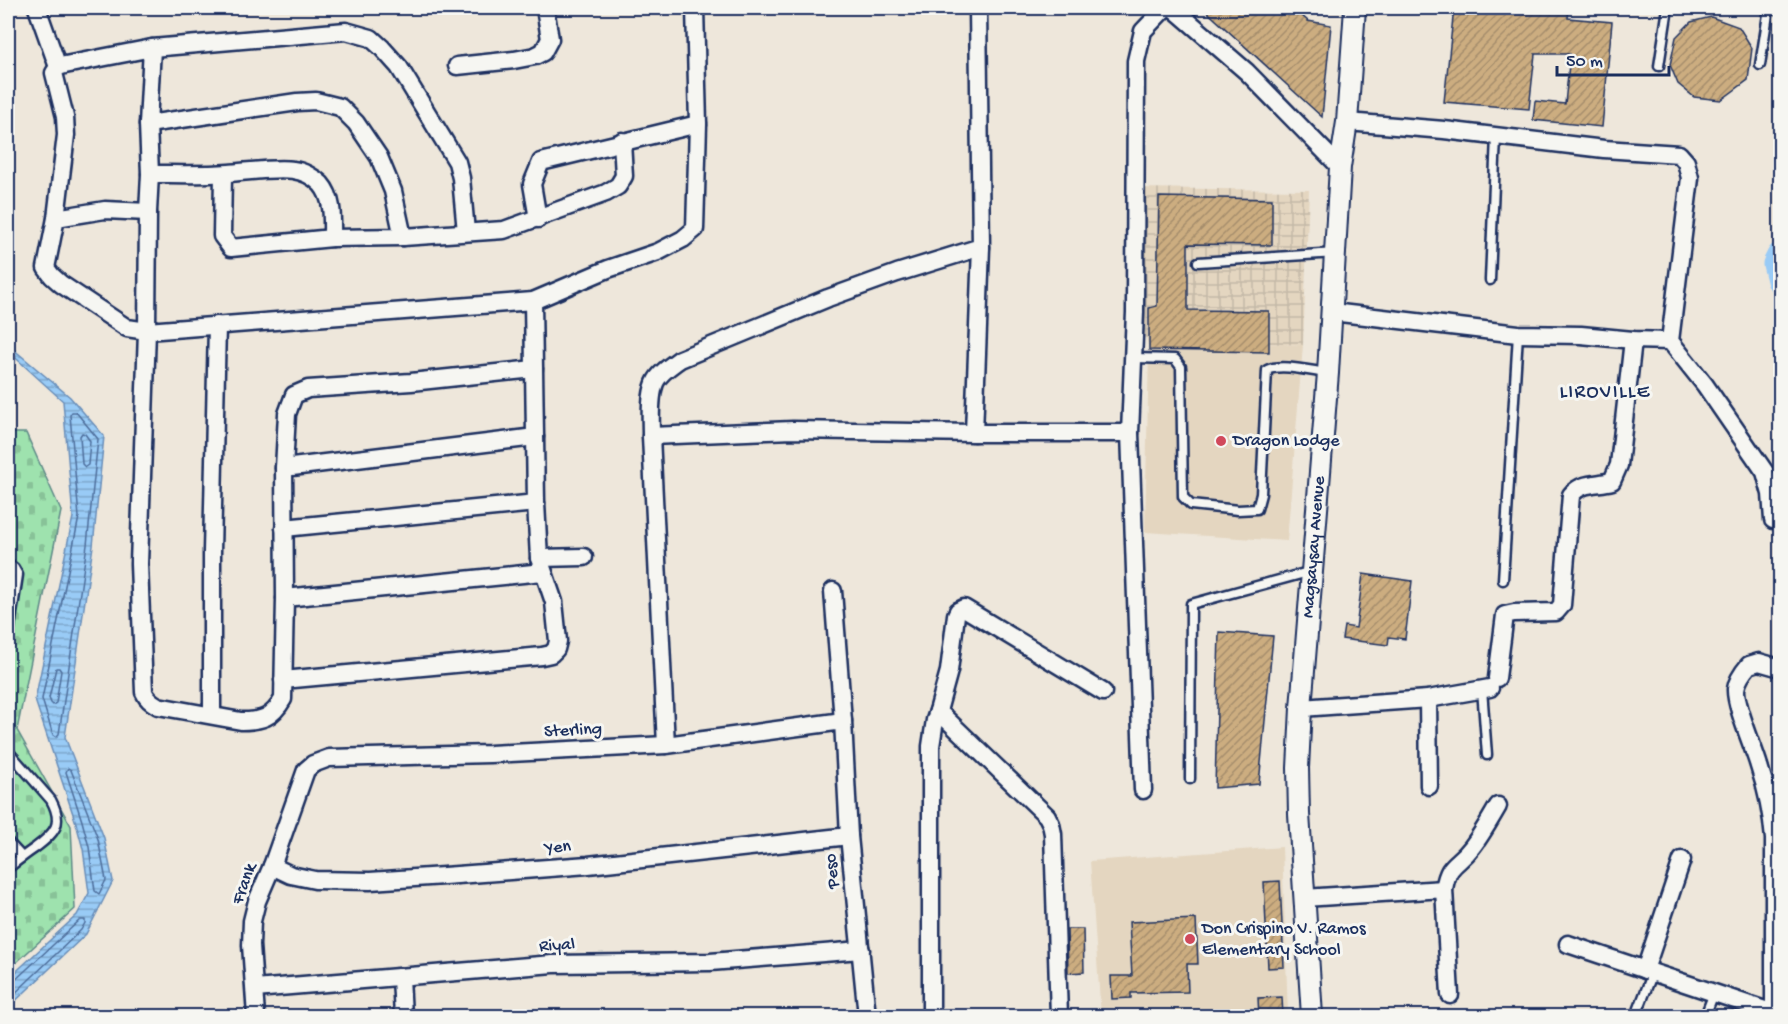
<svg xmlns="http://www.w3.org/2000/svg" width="1788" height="1024" viewBox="0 0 1788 1024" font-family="'Gochi Hand',sans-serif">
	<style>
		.built { fill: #e4d6c0 }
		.industrial { fill: url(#industrial-grid) }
		.cemetery { fill: url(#cemetery-stones); stroke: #5c8886; stroke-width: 1.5 }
		.water { fill: url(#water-rules); stroke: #678db9; stroke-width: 1.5 }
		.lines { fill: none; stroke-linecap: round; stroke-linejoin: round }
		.shore { stroke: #4d6d9b; stroke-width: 1.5 }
		.river { stroke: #99cbf6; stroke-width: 27 }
		.building { fill: url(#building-hatch); stroke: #1b2f5e; stroke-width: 1.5 }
		.service-casing { stroke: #1b2f5e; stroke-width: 13 }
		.minor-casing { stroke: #1b2f5e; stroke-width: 21 }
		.tertiary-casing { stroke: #1b2f5e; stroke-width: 24 }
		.service { stroke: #f6f6f2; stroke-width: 8 }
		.minor { stroke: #f6f6f2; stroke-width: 16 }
		.tertiary { stroke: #f6f6f2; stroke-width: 20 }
		.poi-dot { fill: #d1495b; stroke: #f6f6f2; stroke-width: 2 }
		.labels { text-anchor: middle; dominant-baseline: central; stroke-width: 6; stroke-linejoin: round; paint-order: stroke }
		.poi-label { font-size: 18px; fill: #1b2f5e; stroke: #f6f6f2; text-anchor: start }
		.street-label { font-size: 18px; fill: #1b2f5e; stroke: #f6f6f2 }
		.neighbourhood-label { font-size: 20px; letter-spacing: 1.5px; fill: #1b2f5e; stroke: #f6f6f2 }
	</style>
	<defs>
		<pattern id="industrial-grid" width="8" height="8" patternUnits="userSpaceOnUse" patternTransform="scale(1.5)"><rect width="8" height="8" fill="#e4d6c0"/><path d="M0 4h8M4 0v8" fill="none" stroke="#c3b8a7"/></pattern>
		<pattern id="cemetery-stones" width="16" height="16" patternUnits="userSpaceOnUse" patternTransform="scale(1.5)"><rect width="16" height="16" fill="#9ee2ae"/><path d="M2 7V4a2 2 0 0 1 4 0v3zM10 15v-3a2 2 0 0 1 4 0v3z" fill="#88c298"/></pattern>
		<pattern id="water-rules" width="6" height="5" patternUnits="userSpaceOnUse" patternTransform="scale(1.5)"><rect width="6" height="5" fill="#99cbf6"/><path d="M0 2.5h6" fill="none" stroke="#7ca5ca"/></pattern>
		<pattern id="building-hatch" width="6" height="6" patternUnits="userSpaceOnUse" patternTransform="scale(1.5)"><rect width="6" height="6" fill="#ccad80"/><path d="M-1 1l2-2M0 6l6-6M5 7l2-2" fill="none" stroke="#a58d6c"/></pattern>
	</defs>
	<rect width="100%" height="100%" fill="#eee7db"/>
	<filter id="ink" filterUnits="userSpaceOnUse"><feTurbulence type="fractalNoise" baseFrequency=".0167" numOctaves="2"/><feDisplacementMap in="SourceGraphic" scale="12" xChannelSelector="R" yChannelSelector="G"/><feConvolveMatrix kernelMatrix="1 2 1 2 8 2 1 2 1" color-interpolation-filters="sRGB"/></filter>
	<g filter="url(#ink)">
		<!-- built -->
		<g class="built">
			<path d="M1146,337L1303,345L1287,541L1145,532L1149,350Z"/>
			<path d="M1282,847L1288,1016H1101L1090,861Z"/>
		</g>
		<!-- industrial -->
		<path class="industrial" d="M1131,188L1309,190L1303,345L1133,337Z"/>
		<!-- cemetery -->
		<path class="cemetery" d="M8,433H26L61,511L17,730L71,826L75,909L8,970Z"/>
		<!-- water -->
		<path class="water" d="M8,342L12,348L70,397L104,436L93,546L65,737L104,838L113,881L86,934L8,1008V979L77,915L89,893L83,849L76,823L35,700L73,517L63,401L8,351Z"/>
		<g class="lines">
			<!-- shore -->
			<g class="shore">
				<path d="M72,412H76L98,439L87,545L59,734L56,737L53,735L42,699L79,517L70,415Z"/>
				<path d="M82,433L85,434L90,441L88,465L85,467L82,464L80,436Z"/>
				<path d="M56,668H59L61,671L56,703L53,705L51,703L49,698Z"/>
				<path d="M68,768L71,770L98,839L106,880L99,894L95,891L89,847L82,821L66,772Z"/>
				<path d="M8,982L14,981L80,920H85V923L81,930L8,1000"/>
			</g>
			<!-- river -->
			<path class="river" d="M1780,256L1776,264L1780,280"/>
		</g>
		<!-- building -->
		<g class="building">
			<path d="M1203,8H1293L1308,21L1331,25L1322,117Z"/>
			<path d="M1454,8H1569L1568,18L1612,22L1602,127L1533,120L1535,101L1565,104L1570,54H1535L1529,109L1444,102Z"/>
			<path d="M1711,17L1739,27L1752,48L1748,80L1721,100L1694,97L1678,84L1670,65L1676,37L1691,22Z"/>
			<path d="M1159,197L1272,199V245L1188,244V310L1269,311V352L1149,350V308L1157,306Z"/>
			<path d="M1363,574L1412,581L1405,639L1389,637L1388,645L1342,639L1344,626L1356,628Z"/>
			<path d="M1219,632L1273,636L1259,784L1215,788Z"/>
			<path d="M1280,881L1284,967L1268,968L1264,882Z"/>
			<path d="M1196,919L1198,964H1187L1188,992L1131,993V998L1112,999L1111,976H1132L1129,922Z"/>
			<path d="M1067,929H1083L1084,972L1068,973Z"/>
			<path d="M1282,997L1283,1017H1259L1258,998Z"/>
		</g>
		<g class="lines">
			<!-- service casing -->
			<g class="service-casing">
				<g id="service">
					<path d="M1760,65L1769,8"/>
					<path d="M1659,66L1668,8"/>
					<path d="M1198,262L1336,253"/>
					<path d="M1490,280L1496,136"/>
					<path d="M1134,358L1175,359L1181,367L1183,497L1191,505L1238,510L1257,509L1261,494L1267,370C1281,363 1311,371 1327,373"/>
					<path d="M8,564L14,568L18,575L8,640"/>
					<path d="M1503,580L1518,334"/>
					<path d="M1482,689L1487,755"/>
					<path d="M8,751L51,800C64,824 55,833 35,848C26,854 17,861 8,868"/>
					<path d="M1190,779L1191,604L1312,571"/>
					<path d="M8,842L22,857"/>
					<path d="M1636,1016L1653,972"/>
					<path d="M1705,1016L1714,993"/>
				</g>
			</g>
			<!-- minor casing -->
			<g class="minor-casing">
				<g id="minor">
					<path d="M37,8L58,67"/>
					<path d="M1173,8L1247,72L1340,167"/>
					<path d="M152,48L148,124L150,174L148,212L147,331L139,564L144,692C147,699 151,702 158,706L241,721C262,721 272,718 283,699L285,598L284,468L287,414L294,395L308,389L411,382L534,369"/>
					<path d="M457,66L514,60L535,56L543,52L550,39L545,8"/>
					<path d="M1347,122L1444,130L1604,149L1679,154L1686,162L1690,178L1670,341L1705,385L1765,472L1771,494L1773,520"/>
					<path d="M148,124L297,102L316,101L340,107L356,123L379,157L393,191L403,237"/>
					<path d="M150,174C176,174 203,175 229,173C245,172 278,167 293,170C303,171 314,177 321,184C334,199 332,220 332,238"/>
					<path d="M223,174L222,236L231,248L332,238L403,237L504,230L606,193L618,186L624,176L622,141"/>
					<path d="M56,218L105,210L148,212"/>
					<path d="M538,219L532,184L541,162L698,124"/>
					<path d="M466,232L461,178L457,162L399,67L382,48L371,38L346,31L152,48L65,65L58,67L54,73L65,117L66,135L56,218L46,268L52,276L61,284L127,328L147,331L533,301L608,269L658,252L683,239L695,229L698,124L695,8"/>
					<path d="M1332,312L1518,334L1581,335L1633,340L1670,341"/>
					<path d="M974,433L981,247"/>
					<path d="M651,436L793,430L974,433H1130"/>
					<path d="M284,468L535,437"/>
					<path d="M284,528L536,503"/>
					<path d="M539,558L584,557"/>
					<path d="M833,591L843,721L849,836L867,1016"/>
					<path d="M285,598L543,572"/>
					<path d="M1497,678L1505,615L1514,613L1556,612L1562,605L1571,495C1581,482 1597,485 1612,481L1619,465L1633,340"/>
					<path d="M283,680L542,656L551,654L556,649L558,641L554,602L539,558L536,503L533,301"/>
					<path d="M1428,699L1429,786"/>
					<path d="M1301,708L1428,699L1490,688"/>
					<path d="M938,711L949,671L956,615L958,611L964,608L1103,692"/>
					<path d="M212,715V552L217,325"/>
					<path d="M666,745L651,436C651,420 649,398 655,383C659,373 672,365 680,359L828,298L897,273L981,247L978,8"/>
					<path d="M1143,790L1130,433L1135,312L1136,61L1143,31L1165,8"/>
					<path d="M272,866L291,875L315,880L370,881L444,876L588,865L849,836"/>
					<path d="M1444,889C1449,861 1457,867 1472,847C1482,834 1490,820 1498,806"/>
					<path d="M1304,898L1444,889L1450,995"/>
					<path d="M1568,944L1774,1013"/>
					<path d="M1645,970L1682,860"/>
					<path d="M401,977L403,1016"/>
					<path d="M255,989L553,964L710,962L861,950"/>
					<path d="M256,1016L251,945L252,921L257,901L272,866L306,770L313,764L329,758L490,754L666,745L843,721"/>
					<path d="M931,1016V746L935,720L938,711L1047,816L1051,824L1053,834L1059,1016"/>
					<path d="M1774,1016V839C1772,814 1767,790 1759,766C1754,748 1735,706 1736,689C1737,680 1743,672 1749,665L1759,662L1780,668"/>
				</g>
			</g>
			<!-- tertiary casing -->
			<g class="tertiary-casing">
				<g id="tertiary">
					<path id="s1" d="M1312,1016L1299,814L1298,768L1301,708L1328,373L1340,167L1347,122L1355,8"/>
				</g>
			</g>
			<!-- service -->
			<use href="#service" class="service"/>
			<!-- minor -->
			<use href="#minor" class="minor"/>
			<!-- tertiary -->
			<use href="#tertiary" class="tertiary"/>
		</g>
	</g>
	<!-- markers -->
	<g class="poi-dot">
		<circle cx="1221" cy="441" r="6"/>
		<circle cx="1190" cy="939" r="6"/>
	</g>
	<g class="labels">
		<!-- poi labels -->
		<g class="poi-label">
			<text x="1233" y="441">Dragon Lodge</text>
			<text x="1202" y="929">Don Crispino V. Ramos<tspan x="1202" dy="21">Elementary School</tspan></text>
		</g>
		<!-- street labels -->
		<g class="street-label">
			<text stroke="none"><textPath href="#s1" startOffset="470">Magsaysay Avenue</textPath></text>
			<text transform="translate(573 731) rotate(-3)">Sterling</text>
			<text transform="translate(558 848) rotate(-5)">Yen</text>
			<text transform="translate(833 871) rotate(-96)">Peso</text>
			<text transform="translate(245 884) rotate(-70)">Frank</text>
			<text transform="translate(557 946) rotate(-3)">Riyal</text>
		</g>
		<!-- neighbourhood labels -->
		<g class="neighbourhood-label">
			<text x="1605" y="393">LIROVILLE</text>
		</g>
	</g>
	<!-- margin -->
	<rect width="1788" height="1024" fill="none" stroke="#f6f6f2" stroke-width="30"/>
	<rect x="15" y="15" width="1758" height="994" fill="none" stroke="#1b2f5e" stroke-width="2" filter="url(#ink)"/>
	<!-- scale -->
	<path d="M1557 66v9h112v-9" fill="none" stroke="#1b2f5e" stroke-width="3"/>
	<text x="1566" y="66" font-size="18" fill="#1b2f5e" stroke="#f6f6f2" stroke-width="4.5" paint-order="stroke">50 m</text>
</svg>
